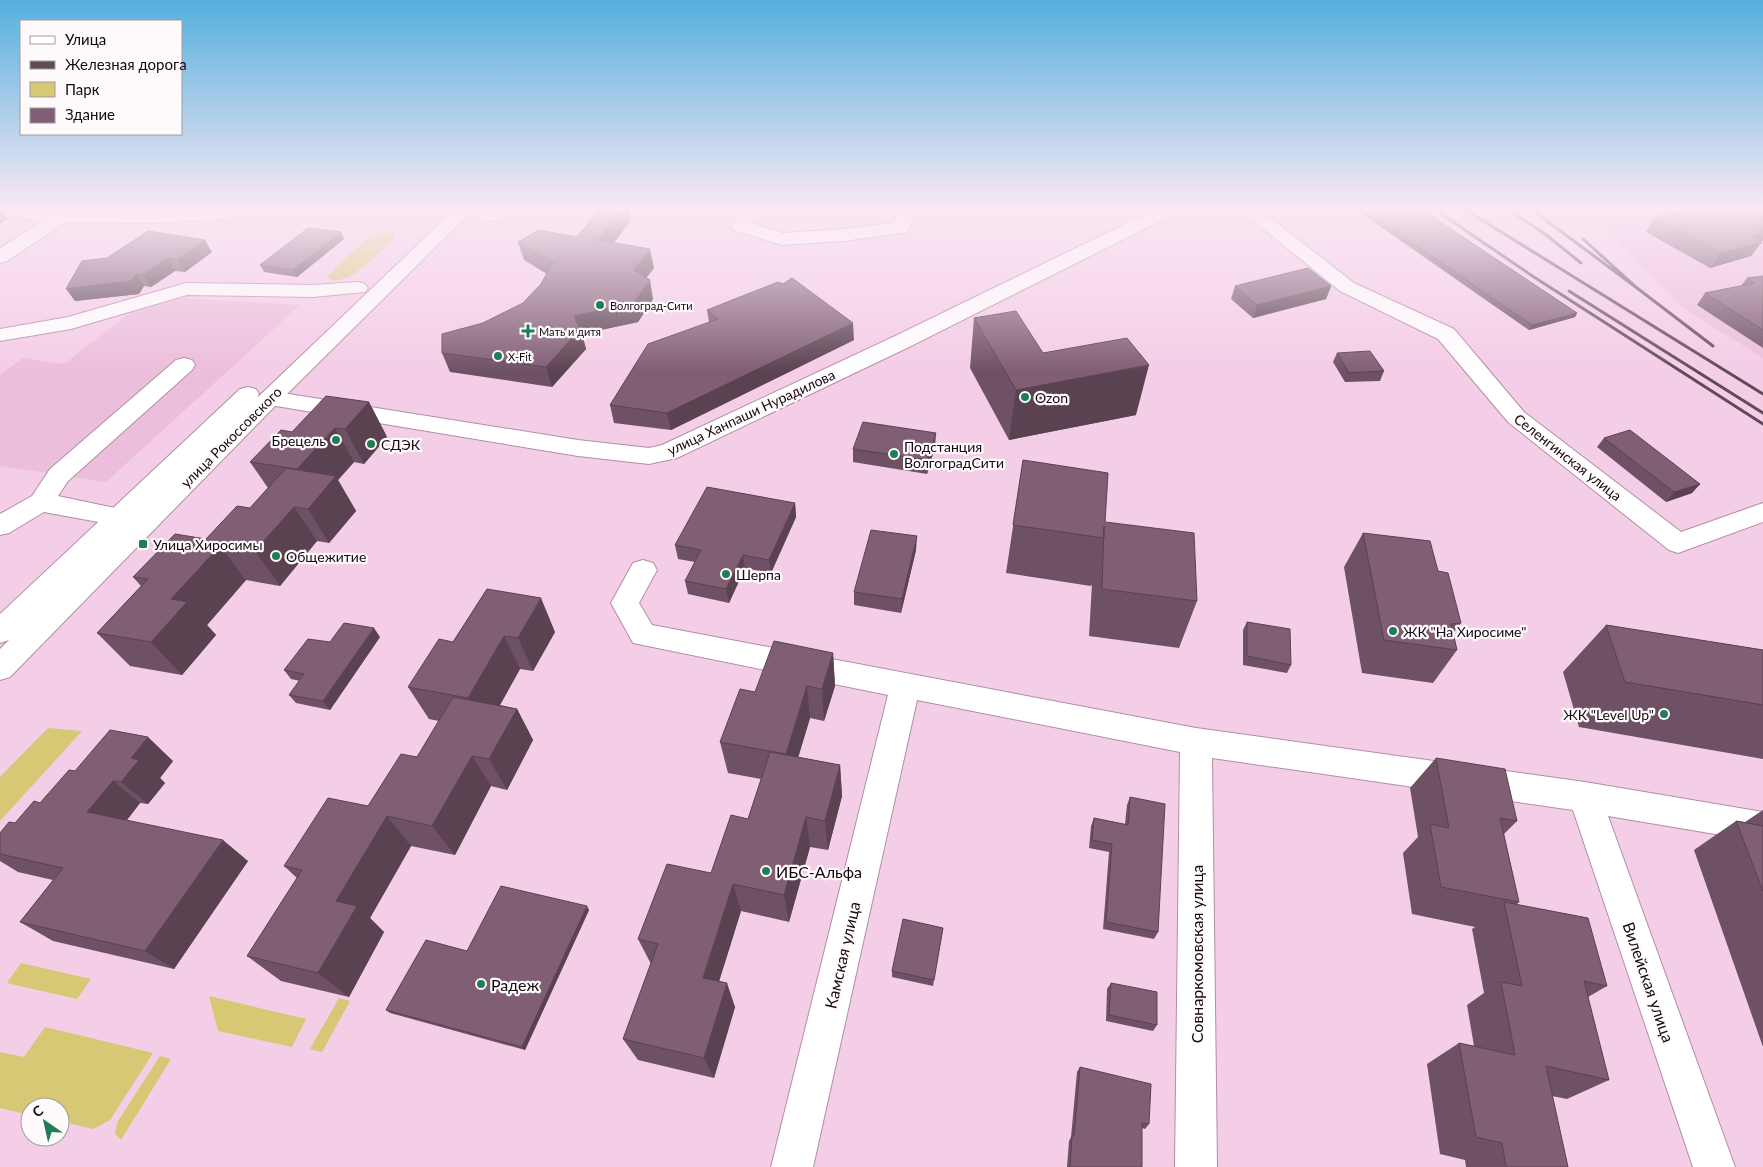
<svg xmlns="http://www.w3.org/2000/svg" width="1763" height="1167" viewBox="0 0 1763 1167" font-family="Lato,sans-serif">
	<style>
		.built { fill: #ecbedb }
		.green { fill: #d6c874 }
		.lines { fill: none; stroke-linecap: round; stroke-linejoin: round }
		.street-casing { stroke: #b28ea5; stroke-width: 2 }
		.highway-casing { stroke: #b28ea5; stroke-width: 2 }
		.street { fill: #fff; fill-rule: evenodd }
		.highway { fill: #fff; fill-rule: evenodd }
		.rail { stroke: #614b59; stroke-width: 3 }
		.wall { fill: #6e5164 }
		.shaded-wall { fill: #5a4251 }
		.building { fill: #805e74; stroke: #5a4251 }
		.poi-dot { fill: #1f7e55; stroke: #fefafc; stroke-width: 2 }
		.labels { text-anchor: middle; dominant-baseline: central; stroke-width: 4.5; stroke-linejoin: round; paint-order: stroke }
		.far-poi-label { font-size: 11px; fill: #150911; stroke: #fefafc; text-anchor: start }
		.poi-label { font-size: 14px; fill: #150911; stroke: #fefafc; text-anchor: start }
		.street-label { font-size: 14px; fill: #150911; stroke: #fefafc }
		.near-poi-label { font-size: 16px; fill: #150911; stroke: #fefafc; text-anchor: start }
		.near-street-label { font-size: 16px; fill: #150911; stroke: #fefafc }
	</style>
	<rect width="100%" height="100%" fill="#f4cde6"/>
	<!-- built -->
	<g class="built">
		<path d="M1584,209H1763V358L1683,308Z"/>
		<path d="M182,298L300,305L106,482L0,466V375L23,358L64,364L129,314Z"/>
	</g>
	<!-- green -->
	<g class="green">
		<path d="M383,232L395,234L394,239C378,252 351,287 329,279L328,277C331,270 368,237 376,234C378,233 381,233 383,232Z"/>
		<path d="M48,728L82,731L0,821V777Z"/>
		<path d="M21,963L91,979L77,999L7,983Z"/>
		<path d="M209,996L306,1019L292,1047L218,1031Z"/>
		<path d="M339,998L350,1001L322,1052L310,1049Z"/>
		<path d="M45,1027L153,1053L110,1120L93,1129L60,1121V1107H30V1115L0,1108V1052L24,1057Z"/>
		<path d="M160,1056L171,1059L121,1140L115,1133L118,1121Z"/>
	</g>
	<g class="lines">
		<!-- street casing -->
		<g class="street-casing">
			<g id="street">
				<path d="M0,209L59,211L68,209L73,212C138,215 202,207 266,209L263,213L238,218L155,223L66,222L7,261L0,263V248L43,221L0,216Z"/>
				<path d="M455,209H511L501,220L495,221L456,216L453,212Z"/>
				<path d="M742,209H760L751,223L783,233L844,229L893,223L900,209H918L907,232L844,241L782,245L733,230L731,226Z"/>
				<path d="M1156,209H1179L1176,213L909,347L677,458L649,464L578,456L270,405L262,403L259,398L262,393L270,391L578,440L649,448L662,445L893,337Z"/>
				<path d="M1239,209H1259L1354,283L1454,329L1524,412L1681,532L1763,503V522L1678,553L1669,550L1508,422L1438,339L1340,291Z"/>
				<path d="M358,282L365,284L368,288L365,292L313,297L187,295L71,329L0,341V329L68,317L186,283L313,285Z"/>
				<path d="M184,358L192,360L195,365L192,370L68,481L58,496L129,511L133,517L129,523L120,526L44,512L9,533L0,535V514L32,496L50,469L176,360Z"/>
				<path d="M643,560L653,563L657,570L639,603L652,625L1196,728L1585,782L1763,812V842L1608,816L1735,1167H1693L1573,810L1212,758L1217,1167H1175L1180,752L917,700L813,1167H771L888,695L633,643L611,603L633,563Z"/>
			</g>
		</g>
		<!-- highway casing -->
		<g class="highway-casing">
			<path id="highway" d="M455,209H474L278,403L10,677L0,680V649L9,640L0,643V614L240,389L248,387L256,389L259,394L257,398Z"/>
		</g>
		<!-- street -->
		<use href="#street" class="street"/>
		<!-- highway -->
		<use href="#highway" class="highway"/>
		<!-- rail -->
		<g class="rail">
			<path d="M1434,209L1534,277L1763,424"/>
			<path d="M1464,209L1763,394"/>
			<path d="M1507,209L1545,234L1581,263"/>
			<path d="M1531,209L1637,288L1583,239"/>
			<path d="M1637,288L1713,346"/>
			<path d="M1569,291L1763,413"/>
		</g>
	</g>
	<!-- wall -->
	<g class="wall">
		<path d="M600,209H629L631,220L614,243L654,268L646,278L653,299L638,322L582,334L586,349L552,387L450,372L442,353L483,323L523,303L541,284L547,274L524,260L518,242L577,237Z"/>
		<path d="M1087,209H1104L1095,213Z"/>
		<path d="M1355,209H1421L1577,313L1575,317L1529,330Z"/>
		<path d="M1763,209V241H1761L1751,256L1710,268L1646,232L1655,217Z"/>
		<path d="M344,239L297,277L264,272L260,265Z"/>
		<path d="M212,252L185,272L175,271L151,287L144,286L139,294L75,301L82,261Z"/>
		<path d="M1763,276V348L1697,305L1705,293L1741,286L1747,278Z"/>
		<path d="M1235,286H1331L1326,299L1253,318L1231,299Z"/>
		<path d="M707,310L854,340L671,430L614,423L610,405L709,322Z"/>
		<path d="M974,318L1043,353L1136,415L1009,440L970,368Z"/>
		<path d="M1337,353L1384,371L1380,381L1345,382L1333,362Z"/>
		<path d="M369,402L387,437L364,464L354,462L338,480L356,511L329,543L317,541L280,586L246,580L207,625L216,635L182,675L130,666L97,633L141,586L133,577L206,539L250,508L268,488L250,462L292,432Z"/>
		<path d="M1604,438L1700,484L1692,493L1666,502L1597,447Z"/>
		<path d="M935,447L927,474L853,462V449Z"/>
		<path d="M1023,460L1105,522L1197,601L1179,648L1089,636L1092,584L1091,586L1006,573Z"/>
		<path d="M795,503L796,517L771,573L745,568L729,603L688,594L685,581L695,562L678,559L675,545Z"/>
		<path d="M1363,533L1461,623L1453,633L1457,650L1433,683L1362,673L1344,567Z"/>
		<path d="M916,550L901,613L854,605V592Z"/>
		<path d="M487,589L555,632L533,671L520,669L500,705L517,709L533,740L507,790L491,786L455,855L411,846L370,918L384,932L349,997L281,981L247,956L297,878L284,866L368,806L417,757L439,721L429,719L408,687L453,642Z"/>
		<path d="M1247,622L1291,665L1287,673L1243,665V630Z"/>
		<path d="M1606,625L1763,650V759L1579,727L1563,672Z"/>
		<path d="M380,637L330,710L296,703L289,695L300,681L291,679L284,670Z"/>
		<path d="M833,653L835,686L824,721L810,718L798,757L840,765L842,796L828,850L810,847L789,922L741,911L719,981L735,1007L714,1078L638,1060L623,1039L651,964L638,939L711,873L748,819L761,779L728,773L720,742L755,692Z"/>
		<path d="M1436,758L1517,821L1504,834L1519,902L1516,905L1607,986L1588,997L1609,1080L1567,1099L1552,1096L1568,1167H1466L1465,1160L1440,1154L1427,1064L1459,1043L1474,1046L1467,1005L1484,993L1472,929L1475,927L1412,914L1403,853L1418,837L1410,788Z"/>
		<path d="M173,761L160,778L165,783L148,804L140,803L127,820L248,861L174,969L53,941L20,922L53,880L18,872L0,861V833L15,823L40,803L75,771Z"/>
		<path d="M1130,797L1158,932L1154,939L1103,929L1109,852L1089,848L1091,826L1094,818L1125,824L1127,805Z"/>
		<path d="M1763,810V1047L1694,850L1736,821L1745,822Z"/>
		<path d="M589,910L525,1050L390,1013L386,1010Z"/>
		<path d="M943,928L933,986L892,977V971Z"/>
		<path d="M1111,983L1157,1025L1153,1031L1106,1021L1107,989Z"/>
		<path d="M1080,1067L1149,1124L1145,1129L1142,1128V1167H1067L1069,1141L1071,1137L1077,1072Z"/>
	</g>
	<!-- shaded-wall -->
	<g class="shaded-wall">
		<path d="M622,209H629L631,220L602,259L598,240Z"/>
		<path d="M1095,209H1104L1095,213Z"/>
		<path d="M2,210L8,219L0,224V211Z"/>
		<path d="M1763,229V241L1756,243L1762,242L1751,256L1710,268L1721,253L1758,230Z"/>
		<path d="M341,232L344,239L297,277L293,270Z"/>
		<path d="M205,240L212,252L185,272L177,260Z"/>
		<path d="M650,249L654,268L638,288L634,270Z"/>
		<path d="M167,258L175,271L151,287L143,275Z"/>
		<path d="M136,274L144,286L139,294L75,301L66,289Z"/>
		<path d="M650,280L653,299L638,322L582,334L586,349L552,387L546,367L574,316Z"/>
		<path d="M1331,286L1326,299L1253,318L1257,305Z"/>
		<path d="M1577,313L1575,317L1529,330L1532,325Z"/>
		<path d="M853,323L854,340L671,430L667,413Z"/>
		<path d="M1149,365L1136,415L1009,440L1016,390Z"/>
		<path d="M369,402L387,437L364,464L345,429Z"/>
		<path d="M335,428L354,462L338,480L356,511L329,543L308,509L316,499L297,469Z"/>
		<path d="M936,433L935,447L927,474V460Z"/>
		<path d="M1700,484L1692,493L1666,502L1674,492Z"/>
		<path d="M795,503L796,517L771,573L769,560Z"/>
		<path d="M294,507L317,541L280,586L255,551Z"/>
		<path d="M917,536L916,550L901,613L902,599Z"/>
		<path d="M220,546L246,580L207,625L216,635L182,675L151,642L171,599Z"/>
		<path d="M743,555L745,568L729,603L726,589Z"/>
		<path d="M541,598L555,632L533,671L518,638Z"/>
		<path d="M374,628L380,637L330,710L323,701Z"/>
		<path d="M504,636L520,669L486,730L468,698Z"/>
		<path d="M833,653L835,686L824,721L822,689Z"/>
		<path d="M807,686L810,718L790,785L786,754Z"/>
		<path d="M517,709L533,740L507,790L489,759Z"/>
		<path d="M148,737L173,761L160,778L165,783L148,804L121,782L131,758Z"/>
		<path d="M472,756L491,786L455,855L432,826Z"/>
		<path d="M840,765L842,796L828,850L825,821Z"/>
		<path d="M113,781L140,803L116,834L87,812Z"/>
		<path d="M387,816L411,846L370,918L384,932L349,997L318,973L336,901Z"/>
		<path d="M806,817L810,847L789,922L784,895Z"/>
		<path d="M223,840L248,861L174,969L145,951Z"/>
		<path d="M733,884L741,911L713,1001L703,978Z"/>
		<path d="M587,906L589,910L525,1050L522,1047Z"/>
		<path d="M727,983L735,1007L714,1078L704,1058Z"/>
	</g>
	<!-- building -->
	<g class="building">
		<path d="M600,209H622L598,240L650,249L634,270L650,280L634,303L574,316L580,329L546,367L442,353V334L483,323L523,303L541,284L553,262L518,242L539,230L577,237Z"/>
		<path d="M1363,209H1421L1577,313L1532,325Z"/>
		<path d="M1690,209H1763V229L1758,230L1763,233L1751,236L1762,242L1721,253L1655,217Z"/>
		<path d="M308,228L341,232L293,270L260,265Z"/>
		<path d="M148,231L205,240L177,260L167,258L143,275L136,274L131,281L66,289L82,261L107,258Z"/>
		<path d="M1308,268L1331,286L1257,305L1235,286Z"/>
		<path d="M1763,276V330L1705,293L1755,283L1747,278Z"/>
		<path d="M792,278L853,323L667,413L610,405L648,344L718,319L707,310L778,282L783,284Z"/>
		<path d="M1016,311L1043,353L1127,338L1149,365L1016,390L974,318Z"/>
		<path d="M1370,351L1384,371L1349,373L1337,353Z"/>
		<path d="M326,396L369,402L345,429L335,428L297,469L250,462L281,430L292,432Z"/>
		<path d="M863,422L936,433L927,460L853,449Z"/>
		<path d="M1630,430L1700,484L1674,492L1604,438Z"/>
		<path d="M1023,460L1108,473L1105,522L1194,533L1197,601L1102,589L1104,526V538L1013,525Z"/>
		<path d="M286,468L336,476L308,509L294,507L255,551L220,546L171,599L187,602L151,642L97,633L148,579L133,577L175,534L206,539L237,506L250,508Z"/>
		<path d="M707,487L795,503L769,560L743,555L726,589L685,581L701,550L675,545Z"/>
		<path d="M871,530L917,536L902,599L854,592Z"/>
		<path d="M1363,533L1430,541L1438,571L1448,573L1461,623L1451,624L1457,650L1384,640Z"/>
		<path d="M487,589L541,598L518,638L504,636L468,698L408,687L439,639L453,642Z"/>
		<path d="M1247,622L1290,629L1291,665L1247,656Z"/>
		<path d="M344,623L374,628L323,701L289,695L304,674L284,670L308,639L330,642Z"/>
		<path d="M1606,625L1763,650V705L1625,682Z"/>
		<path d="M774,641L833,653L822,689L807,686L786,754L720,742L740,689L755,692Z"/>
		<path d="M453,697L517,709L489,759L472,756L432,826L387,816L336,901L357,906L318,973L247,956L302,870L284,866L328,798L368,806L401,754L417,757Z"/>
		<path d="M110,730L148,737L131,758L139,760L121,782L113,781L87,812L223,840L145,951L20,922L63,868L0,854V833L9,822L15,823L34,801L40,803L69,770L75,771Z"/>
		<path d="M770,752L840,765L825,821L806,817L784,895L733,884L703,978L727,983L704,1058L623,1039L658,944L638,939L667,864L711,873L731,815L748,819Z"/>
		<path d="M1436,758L1505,769L1517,821L1500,818L1519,902L1441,887L1430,824L1449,828Z"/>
		<path d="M1130,797L1165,804L1158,932L1106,922L1112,844L1092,840L1094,818L1128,825Z"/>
		<path d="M1736,821L1763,826V891Z"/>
		<path d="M501,886L587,906L522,1047L386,1010L426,940L467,951Z"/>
		<path d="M1504,902L1588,918L1607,986L1584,981L1609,1080L1546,1066L1568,1167H1506L1502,1143L1476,1137L1459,1043L1515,1055L1501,982L1522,986Z"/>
		<path d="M903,919L943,928L934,980L892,971Z"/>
		<path d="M1111,983L1157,992V1025L1109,1015Z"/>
		<path d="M1080,1067L1151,1084L1149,1124L1142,1123V1167H1070L1072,1136H1074Z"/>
	</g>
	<!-- sky -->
	<linearGradient id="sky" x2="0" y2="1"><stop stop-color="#53b0de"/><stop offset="0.56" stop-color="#fae8f4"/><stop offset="1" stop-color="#fae8f4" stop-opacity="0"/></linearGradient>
	<rect width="1763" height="372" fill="url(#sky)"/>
	<!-- markers -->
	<g class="poi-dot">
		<circle cx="600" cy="305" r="5"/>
		<path d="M525.5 323.5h5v5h5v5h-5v5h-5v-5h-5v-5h5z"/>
		<circle cx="498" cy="356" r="5"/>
		<circle cx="1025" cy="397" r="5"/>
		<circle cx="336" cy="440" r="5"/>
		<circle cx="371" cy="444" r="5"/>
		<circle cx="894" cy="454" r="5"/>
		<rect x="138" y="539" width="10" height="10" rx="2.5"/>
		<circle cx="276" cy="556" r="5"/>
		<circle cx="726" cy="574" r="5"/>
		<circle cx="1393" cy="631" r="5"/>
		<circle cx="1664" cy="714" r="5"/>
		<circle cx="766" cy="871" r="5"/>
		<circle cx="481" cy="984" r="5"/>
	</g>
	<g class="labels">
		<!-- far-poi labels -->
		<g class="far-poi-label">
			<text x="610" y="305">Волгоград-Сити</text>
			<text x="539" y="331">Мать и дитя</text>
			<text x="508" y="356">X-Fit</text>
		</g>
		<!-- poi labels -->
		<g class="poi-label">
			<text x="1035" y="397">Ozon</text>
			<text x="326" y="440" text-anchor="end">Брецель</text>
			<text x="381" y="444">СДЭК</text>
			<text x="904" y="446">Подстанция<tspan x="904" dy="16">ВолгоградСити</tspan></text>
			<text x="153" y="544">Улица Хиросимы</text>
			<text x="286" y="556">Общежитие</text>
			<text x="736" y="574">Шерпа</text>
			<text x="1403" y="631">ЖК "На Хиросиме"</text>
			<text x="1654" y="714" text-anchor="end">ЖК "Level Up"</text>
		</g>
		<!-- street labels -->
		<g class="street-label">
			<text transform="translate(751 412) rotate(-25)">улица Ханпаши Нурадилова</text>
			<text transform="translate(231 437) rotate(-45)">улица Рокоссовского</text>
			<text transform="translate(1568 457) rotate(38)">Селенгинская улица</text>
		</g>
		<!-- near-poi labels -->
		<g class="near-poi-label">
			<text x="776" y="871">ИБС-Альфа</text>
			<text x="491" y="984">Радеж</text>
		</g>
		<!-- near-street labels -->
		<g class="near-street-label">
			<text transform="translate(1196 954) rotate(-90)">Совнаркомовская улица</text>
			<text transform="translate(842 955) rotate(-77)">Камская улица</text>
			<text transform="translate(1649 982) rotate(71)">Вилейская улица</text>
		</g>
	</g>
	<!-- legend -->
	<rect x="20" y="20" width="162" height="115" fill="#fefafc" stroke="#a19a9e"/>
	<rect x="30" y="36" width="25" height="8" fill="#ffffff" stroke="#a19a9e"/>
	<text x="65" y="45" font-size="15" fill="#150911">Улица</text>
	<rect x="30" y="61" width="25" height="8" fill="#614b59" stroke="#a19a9e"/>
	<text x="65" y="70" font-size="15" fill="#150911">Железная дорога</text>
	<rect x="30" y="82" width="25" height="15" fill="#d6c874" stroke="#a19a9e"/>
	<text x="65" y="95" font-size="15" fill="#150911">Парк</text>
	<rect x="30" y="108" width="25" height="15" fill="#805e74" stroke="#a19a9e"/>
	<text x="65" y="120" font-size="15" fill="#150911">Здание</text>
	<!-- north arrow -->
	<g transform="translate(45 1122) rotate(326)"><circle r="24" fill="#fefafc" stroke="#a19a9e"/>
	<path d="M0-4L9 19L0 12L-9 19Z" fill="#1f7e55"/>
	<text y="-8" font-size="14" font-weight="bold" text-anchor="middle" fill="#150911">С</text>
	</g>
</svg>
